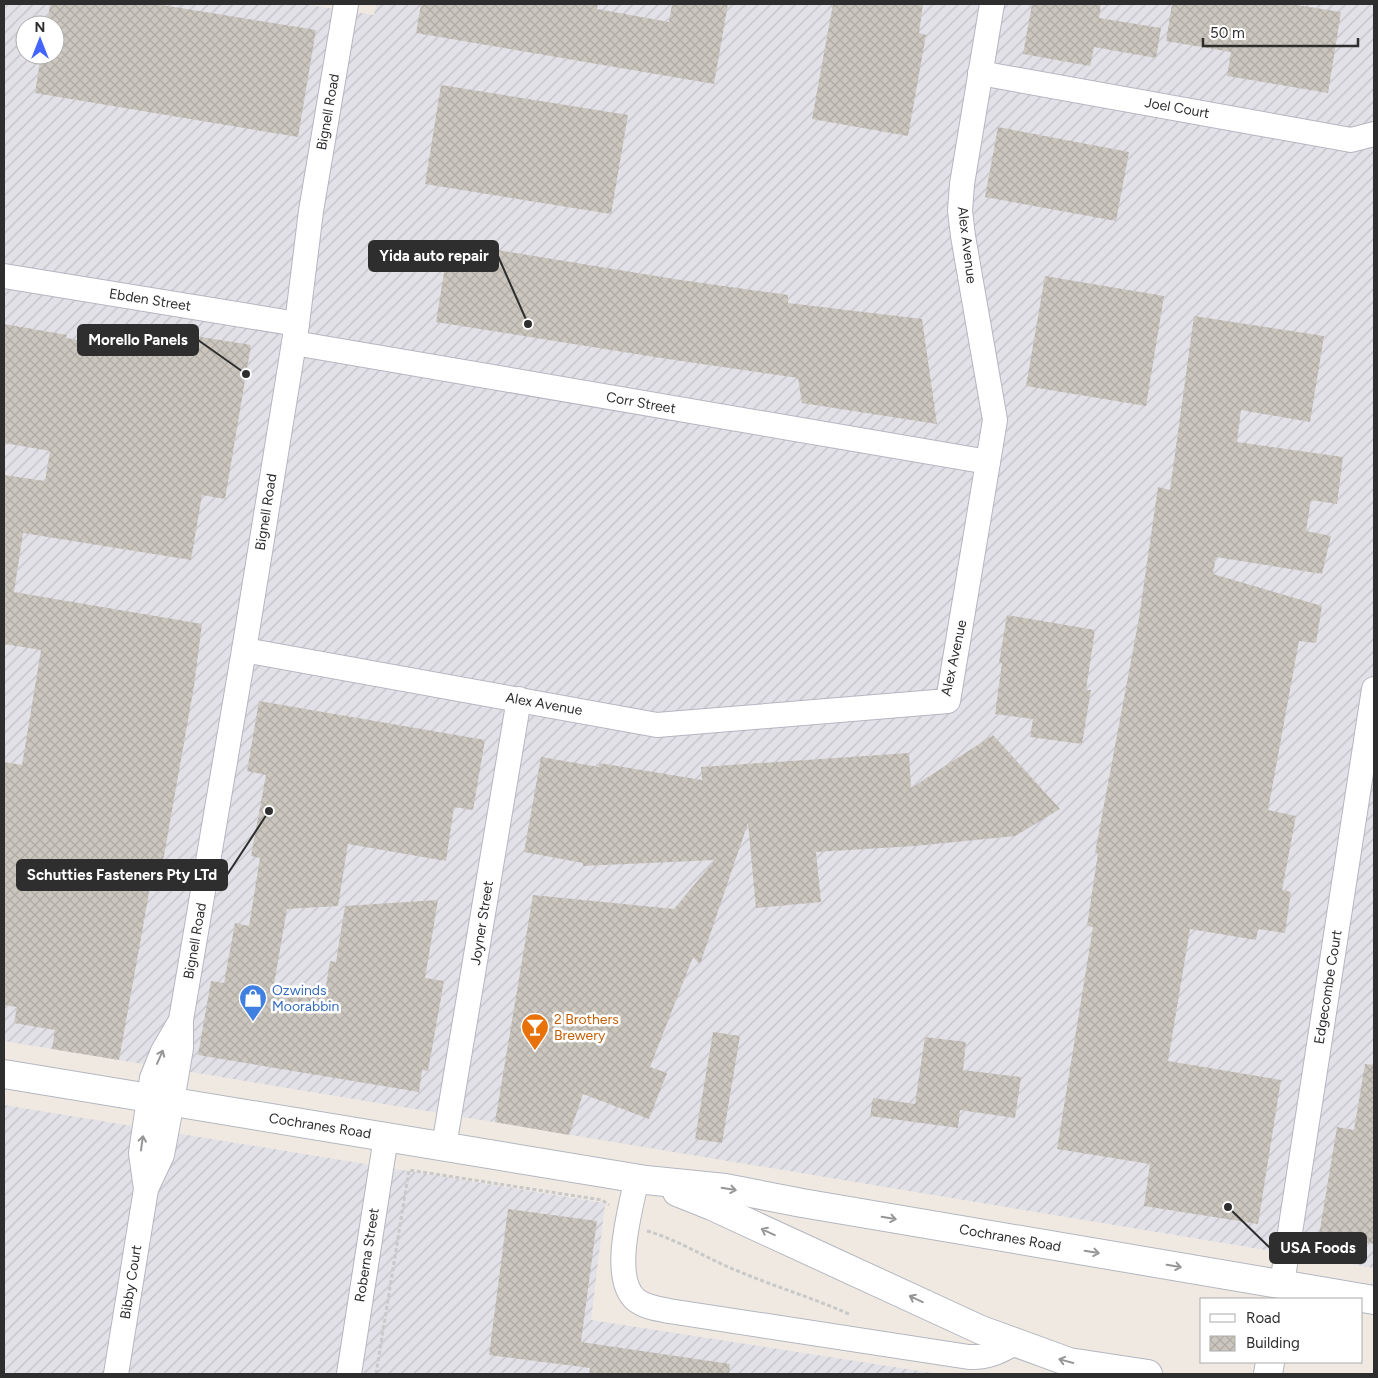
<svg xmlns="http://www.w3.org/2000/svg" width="1378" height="1378" viewBox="0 0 1378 1378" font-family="Figtree,sans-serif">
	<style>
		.industrial { fill: url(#industrial-furrows); fill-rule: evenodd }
		.building { fill: url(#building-cross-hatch) }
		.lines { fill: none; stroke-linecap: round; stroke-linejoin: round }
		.minor-casing { stroke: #b4b7c1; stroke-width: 26 }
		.tertiary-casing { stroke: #b4b7c1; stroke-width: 30 }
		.path { stroke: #c9c9c9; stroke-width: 3; stroke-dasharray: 4 2.5; stroke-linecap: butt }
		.minor { stroke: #fff; stroke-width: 24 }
		.tertiary { stroke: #fff; stroke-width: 28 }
		.oneway { stroke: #969696 }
		.labels { text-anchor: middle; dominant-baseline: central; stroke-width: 5; stroke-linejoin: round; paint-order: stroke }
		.street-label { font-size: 14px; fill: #2e2e2e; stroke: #fff }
		.shop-label { font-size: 14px; fill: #366cbe; stroke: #fff; text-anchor: start }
		.food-label { font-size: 14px; fill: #c56008; stroke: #fff; text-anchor: start }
		.leader { fill: none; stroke: #2e2e2e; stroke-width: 2 }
		.callout-dot { fill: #2e2e2e; stroke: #fff; stroke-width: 2 }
		.callout { fill: #2e2e2e; stroke: #2e2e2e; stroke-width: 2 }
		.callout-label { font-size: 15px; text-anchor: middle; font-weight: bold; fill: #fff }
	</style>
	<defs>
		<pattern id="industrial-furrows" width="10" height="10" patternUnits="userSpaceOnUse" patternTransform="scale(1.25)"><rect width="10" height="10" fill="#e3e1e8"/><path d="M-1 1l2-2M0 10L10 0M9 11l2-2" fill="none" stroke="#c3c1c7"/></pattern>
		<pattern id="building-cross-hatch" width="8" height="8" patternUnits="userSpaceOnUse" patternTransform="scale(1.25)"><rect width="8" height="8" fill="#cbc7bf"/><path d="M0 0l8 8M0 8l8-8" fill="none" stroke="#afaba4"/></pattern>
	</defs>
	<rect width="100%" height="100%" fill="#efe9e1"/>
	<!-- industrial -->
	<g class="industrial">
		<path d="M4,4H302L374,15L376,4H1374V1268L4,1041ZM25,25H55V55H25Z"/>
		<path d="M4,1105L604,1203L605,1204L591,1320L939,1374H4Z"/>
	</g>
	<!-- building -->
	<g class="building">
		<path d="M50,4H156L316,30L298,137L35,93L41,55H55V25H47Z"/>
		<path d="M421,4H598L597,9L669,22L672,4H728L714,84L416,33Z"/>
		<path d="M833,4H923L919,33L926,35L908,136L812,119Z"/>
		<path d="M1032,4H1101L1099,18L1161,28L1156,58L1094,47L1090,66L1023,54Z"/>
		<path d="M1172,4H1291L1341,12L1328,93L1227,76L1231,52L1166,41Z"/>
		<path d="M441,85L628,115L611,214L425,184Z"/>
		<path d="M998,127L1129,152L1116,221L985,197Z"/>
		<path d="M449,242L674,279L788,295V303L922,319L937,424L802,403L798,378L661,358L436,322Z"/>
		<path d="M1045,276L1164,296L1146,406L1026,386Z"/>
		<path d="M1194,316L1324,336L1310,422L1241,410L1237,442L1343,457L1337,504L1311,500L1306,531L1331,536L1322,574L1216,557L1213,574L1322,606L1316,643L1299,641L1268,810L1296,816L1282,890L1291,892L1285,933L1258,929L1256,940L1190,929L1168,1061L1281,1080L1258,1224L1144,1206L1150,1164L1057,1149L1093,927L1087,926L1098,853H1095L1139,618L1158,487L1170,490Z"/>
		<path d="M4,324L67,335L66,338L166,355L170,332L251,345L225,499L202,495L191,560L23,533L14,592L202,624L194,686L159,884L151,882L119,1060L52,1049L55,1030L14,1023L17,1007L4,1005V762L22,765L41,650L4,644V475L45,481L50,451L4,443Z"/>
		<path d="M1007,615L1095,630L1086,690H1091L1082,744L1030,737L1033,719L995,714L1002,663H999Z"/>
		<path d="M259,701L485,740L473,810L454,807L446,861L348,844L338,906L287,909L273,990L324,998L330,961L336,962L345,906L438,900L425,978L444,981L428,1071L422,1070L419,1092L198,1055L211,981L224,983L235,923L249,926L260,858L251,856L266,775L247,771Z"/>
		<path d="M993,735L1060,809L1015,836L915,846L816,852L821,902L756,908L748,823L700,964L693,957L650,1067L667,1073L649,1119L583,1094L569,1135L495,1122L533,895L674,909L715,860L583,866V863L524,852L541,757L599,767V763L702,780L701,767L909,753L911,788Z"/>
		<path d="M713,1032L740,1036L722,1143L695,1139Z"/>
		<path d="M925,1037L966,1042L963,1070L1021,1077L1015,1118L960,1110L958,1128L870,1116L873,1098L915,1104Z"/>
		<path d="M1365,1064L1374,1065V1244L1319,1235L1337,1127L1354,1130Z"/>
		<path d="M508,1209L597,1221L581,1342L730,1364L729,1374H589L590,1368L489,1355Z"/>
	</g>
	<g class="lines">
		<!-- minor casing -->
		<g class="minor-casing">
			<g id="minor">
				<path d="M980,73L1351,140L1374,134"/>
				<path d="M4,276L297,324"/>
				<path d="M294,343L988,462"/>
				<path d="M244,650L657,725L948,701L995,420L963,236L960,211L962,184L992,4"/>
				<path d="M444,1146L519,699"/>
				<path d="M637,1178C631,1207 610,1278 636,1300C645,1307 658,1309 669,1311L969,1357C987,1358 999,1352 1015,1343"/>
				<path d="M146,1189L141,1153L152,1078L163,1051L180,1022"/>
				<path d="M1282,1284L1374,689"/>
				<path d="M116,1374L146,1189L162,1155L172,1101L181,1048V1020L244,650L297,324L311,211L346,4"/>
				<path d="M349,1374L386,1137"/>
			</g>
		</g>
		<!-- tertiary casing -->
		<g class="tertiary-casing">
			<g id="tertiary">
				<path d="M4,1074L646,1180L725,1188L802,1203L1374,1300"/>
				<path d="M677,1192L712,1206L981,1330L1069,1362L1148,1374"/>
				<path d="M1268,1374L1270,1362"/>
			</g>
		</g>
		<!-- path -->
		<g class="path">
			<path d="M647,1231C679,1240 707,1259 738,1271C775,1287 814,1298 851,1315"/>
			<path d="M376,1374L409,1170L602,1200L609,1205"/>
		</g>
		<!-- minor -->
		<use href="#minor" class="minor"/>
		<!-- tertiary -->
		<use href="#tertiary" class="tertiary"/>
	</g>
	<!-- one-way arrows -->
	<defs><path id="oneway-shaft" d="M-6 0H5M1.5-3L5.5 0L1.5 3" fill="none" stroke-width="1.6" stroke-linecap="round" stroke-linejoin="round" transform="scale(1.25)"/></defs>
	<g class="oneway">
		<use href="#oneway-shaft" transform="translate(160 1057) rotate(-66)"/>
		<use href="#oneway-shaft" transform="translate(142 1143) rotate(-82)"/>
		<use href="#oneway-shaft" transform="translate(729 1189) rotate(10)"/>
		<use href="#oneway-shaft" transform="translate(889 1218) rotate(10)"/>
		<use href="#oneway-shaft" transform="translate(768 1232) rotate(-155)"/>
		<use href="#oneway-shaft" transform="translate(1092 1252) rotate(10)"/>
		<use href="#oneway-shaft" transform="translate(1174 1266) rotate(10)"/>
		<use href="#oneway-shaft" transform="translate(916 1299) rotate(-155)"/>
		<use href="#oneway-shaft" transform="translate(1066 1361) rotate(-165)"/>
	</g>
	<!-- icons -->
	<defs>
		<g id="shop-pin" transform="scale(1.4375)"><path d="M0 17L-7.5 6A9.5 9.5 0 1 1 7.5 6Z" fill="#3f7fe0" stroke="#fff"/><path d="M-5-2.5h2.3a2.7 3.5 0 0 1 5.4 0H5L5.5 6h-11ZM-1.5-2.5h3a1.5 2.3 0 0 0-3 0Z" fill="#fff"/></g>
		<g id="bar-pin" transform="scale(1.4375)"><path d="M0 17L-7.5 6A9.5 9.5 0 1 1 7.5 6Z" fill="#e8710a" stroke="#fff"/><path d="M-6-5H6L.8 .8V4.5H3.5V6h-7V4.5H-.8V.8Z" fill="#fff"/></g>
	</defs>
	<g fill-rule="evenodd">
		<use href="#shop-pin" x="253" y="998"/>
		<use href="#bar-pin" x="535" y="1027"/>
	</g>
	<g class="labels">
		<!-- street labels -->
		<g class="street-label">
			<text transform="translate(1177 108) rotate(10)">Joel Court</text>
			<text transform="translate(328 112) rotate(-80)">Bignell Road</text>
			<text transform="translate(967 245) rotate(83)">Alex Avenue</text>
			<text transform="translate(150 300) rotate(9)">Ebden Street</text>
			<text transform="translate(641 403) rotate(10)">Corr Street</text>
			<text transform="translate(266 512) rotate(-81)">Bignell Road</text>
			<text transform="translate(954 658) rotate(-78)">Alex Avenue</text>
			<text transform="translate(544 704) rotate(10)">Alex Avenue</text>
			<text transform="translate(482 923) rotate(-81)">Joyner Street</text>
			<text transform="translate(195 941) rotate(-80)">Bignell Road</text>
			<text transform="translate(1328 987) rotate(-81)">Edgecombe Court</text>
			<text transform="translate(320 1126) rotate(9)">Cochranes Road</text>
			<text transform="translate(1010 1238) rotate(10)">Cochranes Road</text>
			<text transform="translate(367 1255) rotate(-81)">Roberna Street</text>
			<text transform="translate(131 1282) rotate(-81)">Bibby Court</text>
		</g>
		<!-- shop labels -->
		<g class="shop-label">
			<text x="272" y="990">Ozwinds<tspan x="272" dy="16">Moorabbin</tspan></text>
		</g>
		<!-- food labels -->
		<g class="food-label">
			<text x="554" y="1019">2 Brothers<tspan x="554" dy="16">Brewery</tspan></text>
		</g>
	</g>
	<!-- callouts -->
	<path class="leader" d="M528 324L498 256M246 374L198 340M269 811L227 875M1228 1207L1270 1248"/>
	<g class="callout-dot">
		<circle cx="528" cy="324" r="5"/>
		<circle cx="246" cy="374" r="5"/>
		<circle cx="269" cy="811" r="5"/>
		<circle cx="1228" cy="1207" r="5"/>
	</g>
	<g class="callout">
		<rect x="369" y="241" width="129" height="30" rx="5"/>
		<rect x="78" y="325" width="120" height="30" rx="5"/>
		<rect x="17" y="860" width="210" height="30" rx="5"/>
		<rect x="1270" y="1233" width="96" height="30" rx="5"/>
	</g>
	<g class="callout-label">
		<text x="434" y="261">Yida auto repair</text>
		<text x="138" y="345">Morello Panels</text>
		<text x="122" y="880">Schutties Fasteners Pty LTd</text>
		<text x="1318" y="1253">USA Foods</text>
	</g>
	<!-- border -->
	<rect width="1378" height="1378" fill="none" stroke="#2e2e2e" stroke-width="10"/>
	<!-- legend -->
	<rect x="1200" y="1298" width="162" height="65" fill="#ffffff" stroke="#ababab"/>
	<rect x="1210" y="1314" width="25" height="8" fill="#ffffff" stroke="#ababab"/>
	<text x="1246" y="1323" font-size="15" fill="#2e2e2e">Road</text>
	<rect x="1210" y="1336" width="25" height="15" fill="url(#building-cross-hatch)" stroke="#ababab"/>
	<text x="1246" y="1348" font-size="15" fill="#2e2e2e">Building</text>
	<!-- north arrow -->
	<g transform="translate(40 40)"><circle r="24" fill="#ffffff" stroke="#ababab"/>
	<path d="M0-4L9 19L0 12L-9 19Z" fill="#4264fb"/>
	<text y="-8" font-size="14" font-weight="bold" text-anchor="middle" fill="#2e2e2e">N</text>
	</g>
	<!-- scale -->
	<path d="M1203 38v8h155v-8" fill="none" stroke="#2e2e2e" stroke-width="2.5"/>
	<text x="1210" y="38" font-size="15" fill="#2e2e2e" stroke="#ffffff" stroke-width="4" paint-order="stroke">50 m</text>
</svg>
